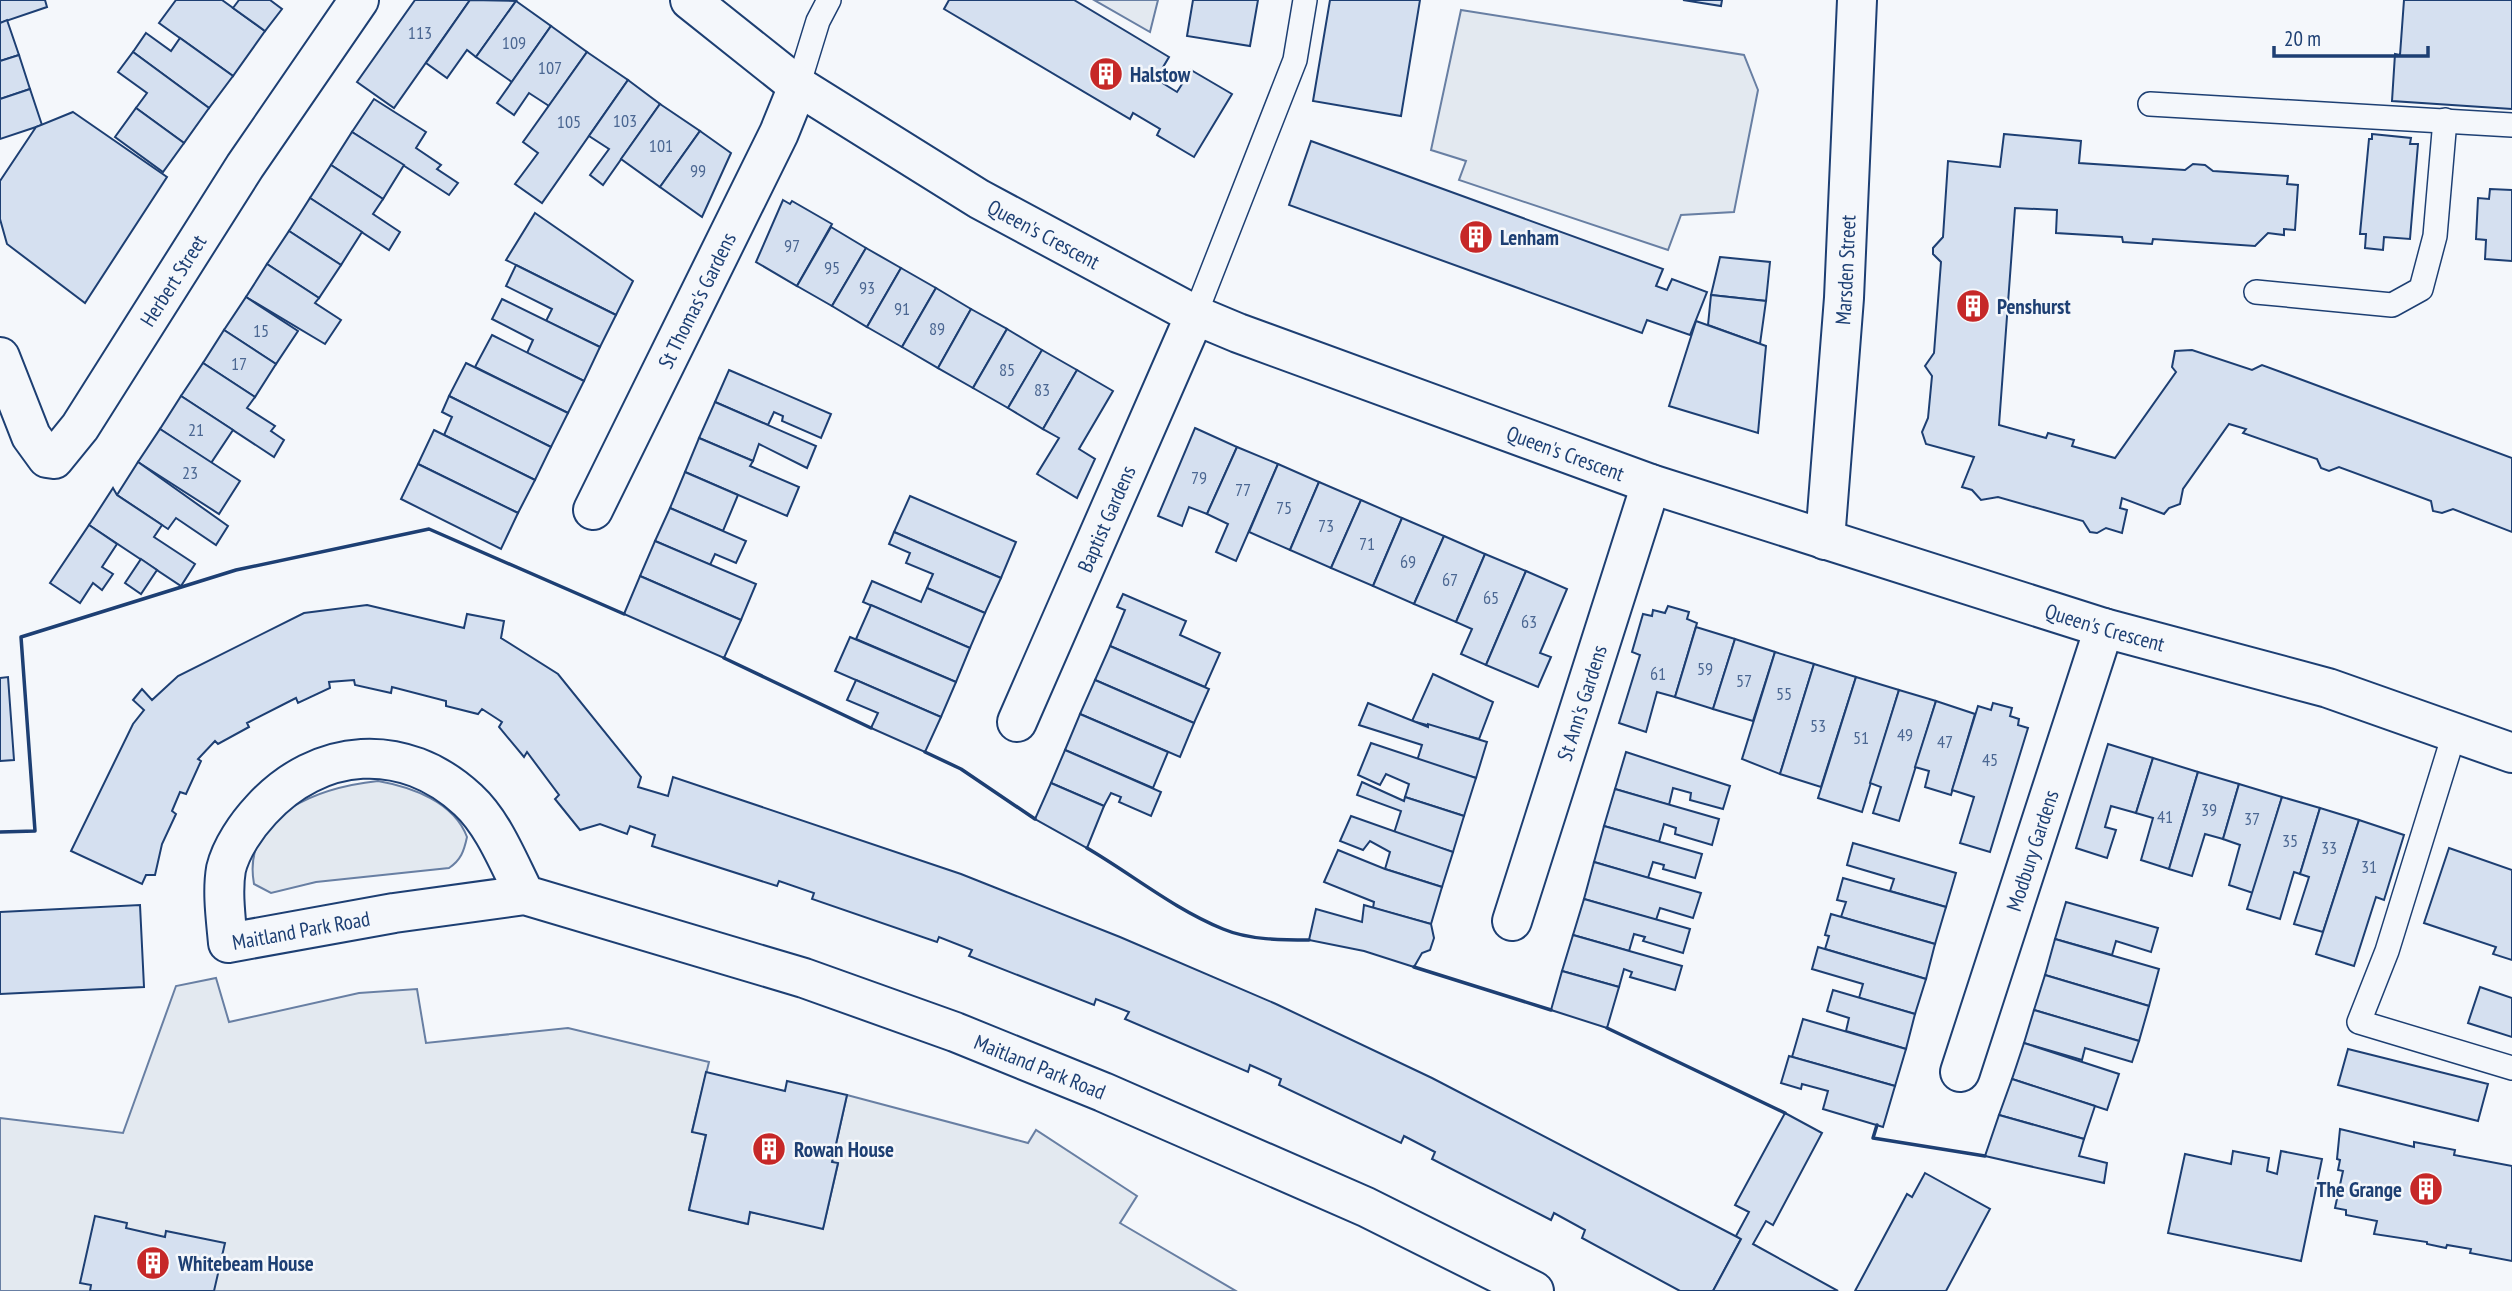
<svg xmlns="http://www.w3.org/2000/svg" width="2512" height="1291" viewBox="0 0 2512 1291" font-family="'PT Sans Narrow',sans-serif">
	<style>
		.green { fill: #e3e9f0; stroke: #687fa3; stroke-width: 2 }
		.building { fill: #d5e0f0; stroke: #1d3f73; stroke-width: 2 }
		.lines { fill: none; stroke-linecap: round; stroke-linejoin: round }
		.service-casing { stroke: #1d3f73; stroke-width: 26 }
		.minor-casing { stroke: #1d3f73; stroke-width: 42 }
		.service { stroke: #f4f7fb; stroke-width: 23 }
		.minor { stroke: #f4f7fb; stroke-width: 38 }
		.wall { stroke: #1d3f73; stroke-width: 3.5 }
		.labels { text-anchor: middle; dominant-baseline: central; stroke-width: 5; stroke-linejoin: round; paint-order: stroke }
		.number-label { font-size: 18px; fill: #4b6792 }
		.poi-label { font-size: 21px; font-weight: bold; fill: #1d3f73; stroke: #f4f7fb; text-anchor: start }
		.street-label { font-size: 21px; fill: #1d3f73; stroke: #f4f7fb }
	</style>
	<rect width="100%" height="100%" fill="#f4f7fb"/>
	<!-- green -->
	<g class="green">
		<path d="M1094,0H1158L1150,32Z"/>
		<path d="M1461,10L1744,55L1758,90L1734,212L1681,215L1668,250L1459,180L1466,161L1431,150Z"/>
		<path d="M378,781C412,787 454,802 467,837C464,851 461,860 449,868L316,882L271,893L254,884C241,813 323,787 378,781Z"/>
		<path d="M216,978L229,1022L359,993L417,989L426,1043L568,1028L709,1062L692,1131L706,1135L689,1209L747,1224L750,1212L823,1228L838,1164L832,1162L847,1095L1028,1143L1036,1130L1137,1196L1120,1223L1236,1291H0V1118L123,1133L176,986Z"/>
	</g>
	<!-- building -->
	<g class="building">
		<path d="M0,0H45L47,7L0,23Z"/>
		<path d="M176,0H222L265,31L233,76L159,23Z"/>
		<path d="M239,0H270L282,9L265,31L233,8Z"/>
		<path d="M415,0H470L394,108L357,82Z"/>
		<path d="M470,0L516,1L476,57L467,50L447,78L426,63Z"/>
		<path d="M949,0H1074L1169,57L1156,79L1177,92L1191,70L1232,94L1194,157L1157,135L1160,129L1133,113L1130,119L944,9Z"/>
		<path d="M1193,0H1258L1250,46L1187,36Z"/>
		<path d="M1330,0H1420L1401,116L1313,101Z"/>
		<path d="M1683,0H1722L1721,6Z"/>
		<path d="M2404,0H2512V109L2392,101L2395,54L2400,55Z"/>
		<path d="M516,1L551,26L512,82L476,57Z"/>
		<path d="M7,20L19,55L0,61V23Z"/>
		<path d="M551,26L587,52L549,106L529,93L514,115L497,103Z"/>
		<path d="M146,33L171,51L180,38L233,76L209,108L133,52Z"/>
		<path d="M133,52L209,108L184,143L136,108L147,93L118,72Z"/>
		<path d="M587,52L628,80L542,203L515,184L538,153L523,142Z"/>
		<path d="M19,55L30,89L0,99V61Z"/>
		<path d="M628,80L660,104L603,185L590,175L609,149L589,136Z"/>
		<path d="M30,89L42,125L0,139V99Z"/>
		<path d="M374,99L426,132L416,148L441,165L437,169L458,183L449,195L352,132Z"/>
		<path d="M660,104L700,131L660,187L621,159Z"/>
		<path d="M136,108L184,143L163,172L115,137Z"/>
		<path d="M73,112L167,177L85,303L7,244L0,219V181L36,127Z"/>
		<path d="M700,131L731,153L702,217L660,187Z"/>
		<path d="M352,132L404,165L383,199L331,165Z"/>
		<path d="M2004,134L2081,141L2079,163L2185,170L2193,164L2205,165L2213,171L2288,176L2287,184L2298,185L2295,230L2284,229V235L2268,233L2255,246L2153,239L2152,244L2123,242L2122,237L2056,233L2057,210L2015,208L1999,425L2046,438L2048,433L2074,440L2072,446L2115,458L2176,372L2172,367L2175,351L2192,350L2252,370L2262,365L2512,458V532L2453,509L2442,513L2433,511L2431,501L2339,467L2329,471L2321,468L2317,459L2243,433L2246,429L2229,424L2183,489L2180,504L2169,508L2164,514L2122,498L2120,508L2127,510L2122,533L2106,528L2097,533L2090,532L2083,521L1998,497L1981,500L1972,490L1962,487L1974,457L1926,444L1922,432L1928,418L1932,376L1925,366L1934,353L1941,262L1933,254V248L1943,237L1948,161L2000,167Z"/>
		<path d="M2372,134L2411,138L2410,144H2418L2410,239L2384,237L2383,250L2365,248L2366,234H2360L2369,139H2372Z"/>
		<path d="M1311,141L1663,269L1656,286L1667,290L1672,279L1707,292L1690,335L1647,320L1642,333L1289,205Z"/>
		<path d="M331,165L383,199L373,214L400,232L389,250L310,198Z"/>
		<path d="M2490,189L2512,190V261L2485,259L2486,240L2476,239L2478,198L2489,199Z"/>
		<path d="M310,198L362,232L341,265L289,231Z"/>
		<path d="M783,200L790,204L792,201L832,224L797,286L756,262Z"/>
		<path d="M535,213L633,281L616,315L506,260Z"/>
		<path d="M831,227L866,248L832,306L797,286Z"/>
		<path d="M289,231L341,265L319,298L267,264Z"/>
		<path d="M866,248L901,268L867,327L832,306Z"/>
		<path d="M1720,257L1770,262L1766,301L1711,295Z"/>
		<path d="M267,264L319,298L315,303L341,320L325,344L246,297Z"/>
		<path d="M516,265L616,315L600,347L546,321L552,309L506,286Z"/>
		<path d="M901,268L936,288L902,347L867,327Z"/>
		<path d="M936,288L971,309L938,368L902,347Z"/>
		<path d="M1711,295L1766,301L1760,344L1708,325Z"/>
		<path d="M246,297L298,331L276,364L224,330Z"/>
		<path d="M502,299L600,347L584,381L527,353L533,340L492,319Z"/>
		<path d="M971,309L1007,329L973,388L938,368Z"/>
		<path d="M1696,321L1766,346L1758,433L1669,406Z"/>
		<path d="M1007,329L1042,350L1008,408L973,388Z"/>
		<path d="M224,330L276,364L255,397L203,363Z"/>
		<path d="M492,335L584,381L568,413L475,367Z"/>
		<path d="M1042,350L1077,370L1043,429L1008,408Z"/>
		<path d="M203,363L255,397L247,408L275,426L271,431L284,440L274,457L181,396Z"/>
		<path d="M466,363L568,413L551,447L449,396Z"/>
		<path d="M729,370L831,414L821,438L782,421L783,416L774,412L768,425L715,402Z"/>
		<path d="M1077,370L1113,391L1079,449L1095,459L1077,498L1037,474L1059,438L1043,429Z"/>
		<path d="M181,396L233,430L211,463L160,429Z"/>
		<path d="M449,396L551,447L535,480L444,435L452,417L442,412Z"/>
		<path d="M715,402L816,446L807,468L759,444L753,461L699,438Z"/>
		<path d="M1195,428L1237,447L1207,514L1189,507L1182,526L1158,516Z"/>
		<path d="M160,429L240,481L219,514L138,462Z"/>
		<path d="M434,430L535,480L518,513L418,464Z"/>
		<path d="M699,438L753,461L750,466L799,487L787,516L685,472Z"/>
		<path d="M1237,447L1278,464L1236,561L1216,552L1228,524L1207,514Z"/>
		<path d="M138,462L228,526L216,545L176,518L168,529L117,495Z"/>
		<path d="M418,464L518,513L501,549L401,499Z"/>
		<path d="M1278,464L1319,482L1290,550L1249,532Z"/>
		<path d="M685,472L738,495L723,531L670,508Z"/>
		<path d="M1319,482L1361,500L1331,568L1290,550Z"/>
		<path d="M113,488L117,495L162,525L154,537L195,564L181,586L89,525Z"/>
		<path d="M910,496L1016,542L1001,578L894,532Z"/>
		<path d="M1361,500L1402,518L1373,586L1331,568Z"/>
		<path d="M670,508L746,541L736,563L715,554L710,565L655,541Z"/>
		<path d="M1402,518L1444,536L1414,604L1373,586Z"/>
		<path d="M89,525L117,544L102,567L113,574L102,590L93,583L80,603L50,583Z"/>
		<path d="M894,532L1001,578L985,613L927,588L933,574L906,563L910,553L889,544Z"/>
		<path d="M1444,536L1485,554L1456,622L1414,604Z"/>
		<path d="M655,541L756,584L741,620L640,576Z"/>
		<path d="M1485,554L1526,571L1486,665L1461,654L1472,629L1456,622Z"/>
		<path d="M141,559L157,570L141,594L125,583Z"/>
		<path d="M1526,571L1567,589L1540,653L1551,657L1538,687L1486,665Z"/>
		<path d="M640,576L741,620L724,658L624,614Z"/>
		<path d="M872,581L921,602L927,588L985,613L970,648L863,602Z"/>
		<path d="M1123,594L1186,621L1180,635L1220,653L1205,687L1110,646L1125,610L1117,607Z"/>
		<path d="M367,605L464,628L467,614L504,621L501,638L558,674L641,777L638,787L668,796L673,777L961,874L1120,937L1276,1004L1432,1078L1741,1239L1713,1291H1680L1582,1238L1585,1230L1554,1213L1551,1220L1432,1159L1435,1152L1404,1136L1401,1143L1279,1085L1281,1079L1250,1065L1248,1072L1125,1019L1129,1012L1096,999L1094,1005L969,956L972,950L939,937L937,942L812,899L814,893L779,881L777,886L652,846L655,835L630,826L627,834L600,824L580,830L555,799L559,795L527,752L524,757L499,727L502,722L482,709L478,714L446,706V701L392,687L391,693L355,685L354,680L329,682L330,688L298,703L296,698L247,723L249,727L218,744L215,741L198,759L201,761L186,794L180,792L172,811L176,814L162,844L155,875H146L142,884L71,851L133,724L144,710L133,700L142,689L152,700L178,676L304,613Z"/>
		<path d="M871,605L970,648L956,682L856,639Z"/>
		<path d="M1668,606L1689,612L1687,619L1697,623L1675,697L1657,692L1646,732L1619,723L1640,655L1632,652L1643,614L1652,616L1653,610L1665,613Z"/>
		<path d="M1696,627L1735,639L1713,709L1675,697Z"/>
		<path d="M850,637L956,682L941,717L835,671Z"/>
		<path d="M1735,639L1775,652L1753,721L1713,709Z"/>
		<path d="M1110,646L1209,689L1194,723L1095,680Z"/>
		<path d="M1775,652L1814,664L1780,774L1742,759Z"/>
		<path d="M1814,664L1856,677L1821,787L1780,774Z"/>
		<path d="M1433,674L1493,702L1479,739L1412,721Z"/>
		<path d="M8,677L14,760L0,761V678Z"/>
		<path d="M1856,677L1899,690L1862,812L1818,798Z"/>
		<path d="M856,680L941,717L925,752L871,728L878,713L847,700Z"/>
		<path d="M1095,680L1194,723L1180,757L1080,714Z"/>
		<path d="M1899,690L1936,701L1899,821L1873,813L1881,787L1870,783Z"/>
		<path d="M1936,701L1975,714L1951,795L1925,787L1929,771L1915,767Z"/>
		<path d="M1368,703L1428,727V724L1487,742L1476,778L1417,761L1422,745L1359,725Z"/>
		<path d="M1993,703L2012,708L2010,716L2019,719L2018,725L2028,728L1990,852L1960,843L1974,797L1952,790L1978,706L1991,710Z"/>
		<path d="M1080,714L1168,752L1153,788L1065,750Z"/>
		<path d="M1371,743L1476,778L1464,816L1405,797L1409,784L1386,774L1380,785L1358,775Z"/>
		<path d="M2108,744L2153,758L2136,813L2111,806L2105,827L2116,830L2107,858L2076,848Z"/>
		<path d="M1065,750L1161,792L1151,816L1119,802L1121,797L1111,793L1104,806L1051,783Z"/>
		<path d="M1626,752L1730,786L1723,809L1690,800L1691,793L1673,788L1669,805L1615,789Z"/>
		<path d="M2153,758L2198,772L2169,869L2141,860L2153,818L2136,813Z"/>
		<path d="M2198,772L2239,784L2223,839L2205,834L2192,876L2169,869Z"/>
		<path d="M1362,782L1404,801L1405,797L1464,816L1453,852L1394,833L1401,811L1357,795Z"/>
		<path d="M1051,783L1104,806L1087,848L1035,819Z"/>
		<path d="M2239,784L2282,797L2253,893L2229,885L2240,845L2223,839Z"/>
		<path d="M1615,789L1719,819L1712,845L1675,834L1676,828L1664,824L1659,842L1604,826Z"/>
		<path d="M2282,797L2320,808L2300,874L2294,872L2280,919L2247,909Z"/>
		<path d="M2320,808L2359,820L2323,932L2294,924L2309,877L2300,874Z"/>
		<path d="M1351,816L1453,852L1442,887L1385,869L1390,852L1370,841L1363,850L1340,841Z"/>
		<path d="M2359,820L2404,835L2384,900L2376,897L2354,966L2316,954Z"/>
		<path d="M1604,826L1702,854L1695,878L1663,869L1664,865L1653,862L1648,878L1594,862Z"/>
		<path d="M1853,843L1956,873L1946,907L1890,891L1894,879L1847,865Z"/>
		<path d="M2449,848L2512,870V960L2493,954L2496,947L2424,923Z"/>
		<path d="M1338,850L1385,869L1442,887L1431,924L1373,908L1374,902L1324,882Z"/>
		<path d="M1594,862L1701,893L1693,918L1660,908L1656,920L1584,899Z"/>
		<path d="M1843,878L1946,907L1935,944L1841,917L1846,902L1837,900Z"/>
		<path d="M1584,899L1690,929L1683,953L1643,941L1645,937L1634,934L1629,951L1573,935Z"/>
		<path d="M2066,902L2158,928L2151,952L2116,941L2112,955L2055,939Z"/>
		<path d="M140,905L144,987L0,994V912Z"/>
		<path d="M1364,905L1431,924L1434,938L1430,950L1422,953L1414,967L1364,951L1309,940L1316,909L1362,922Z"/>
		<path d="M1831,914L1935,944L1926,979L1825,949L1829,936L1825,935Z"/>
		<path d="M1573,935L1682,966L1675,990L1630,977L1632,972L1624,969L1619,987L1562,971Z"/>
		<path d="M2055,939L2159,969L2149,1006L2045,975Z"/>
		<path d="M1818,947L1926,979L1915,1014L1859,998L1863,984L1812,969Z"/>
		<path d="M1562,971L1619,987L1607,1028L1551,1010Z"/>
		<path d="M2045,975L2149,1006L2139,1041L2034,1010Z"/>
		<path d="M2480,987L2512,998V1037L2468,1023Z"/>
		<path d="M1833,990L1915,1014L1906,1049L1846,1031L1849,1018L1827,1011Z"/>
		<path d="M2034,1010L2139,1041L2132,1062L2085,1048L2082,1060L2024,1043Z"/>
		<path d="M1803,1019L1906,1049L1895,1086L1792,1057Z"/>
		<path d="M2024,1043L2119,1074L2107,1110L2012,1079Z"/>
		<path d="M2348,1049L2488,1084L2478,1121L2338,1085Z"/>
		<path d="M1789,1056L1895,1086L1883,1127L1823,1109L1828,1091L1802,1084L1801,1089L1781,1083Z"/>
		<path d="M706,1072L785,1091L787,1081L847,1095L832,1162L838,1163L823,1229L750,1212L748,1224L689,1210L706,1135L692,1132Z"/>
		<path d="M2012,1079L2095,1106L2084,1139L1999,1115Z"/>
		<path d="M1785,1113L1822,1133L1773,1225L1766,1221L1753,1244L1838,1291H1713L1741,1239L1736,1236L1749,1212L1735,1205Z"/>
		<path d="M1999,1115L2084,1139L2079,1156L2107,1163L2104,1183L1985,1156Z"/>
		<path d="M2340,1129L2414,1147V1142L2455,1150L2454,1155L2512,1166V1261L2470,1253L2471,1249L2447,1245L2446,1248L2427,1244V1242L2374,1234L2377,1221L2346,1215V1210L2335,1208L2343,1171L2338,1170L2340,1160L2337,1159Z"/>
		<path d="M2233,1151L2269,1158L2267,1171L2277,1174L2281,1151L2322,1159L2301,1261L2168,1233L2185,1154L2231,1164Z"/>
		<path d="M1925,1173L1990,1209L1946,1291H1855L1907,1194L1912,1197Z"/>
		<path d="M95,1216L127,1223L126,1228L165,1237L166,1231L225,1243L214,1291H90L91,1285L80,1283Z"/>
	</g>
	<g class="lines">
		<!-- service casing -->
		<g class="service-casing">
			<g id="service">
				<path d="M798,86L818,21L829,0"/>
				<path d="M2150,104L2512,125"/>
				<path d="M2256,292L2392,305L2421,289L2435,236L2445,120"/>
				<path d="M1195,315L1295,60L1305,0"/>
				<path d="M2455,731L2387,951L2359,1022L2512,1068"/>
			</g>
		</g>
		<!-- minor casing -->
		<g class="minor-casing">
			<g id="minor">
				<path id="s1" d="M690,0L798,86L979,199L1195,315L1238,333L1651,484L2104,628L2328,688L2512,753"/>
				<path id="s2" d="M0,357L31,436L47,458L54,459L80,427L245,166L359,0"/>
				<path id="s3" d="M593,510L779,133L798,86"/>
				<path id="s4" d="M1825,540L1844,298L1857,0"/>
				<path id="s5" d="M1017,722L1195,315"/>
				<path id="s6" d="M525,895C509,864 494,824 468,800C404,740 318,747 261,810C247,825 231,848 226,869C222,892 226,920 228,943L394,913L525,895L804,978L955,1032L1103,1092L1366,1207L1534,1291"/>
				<path id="s7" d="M1512,921L1651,484"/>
				<path id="s8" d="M1960,1072L2104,628"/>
			</g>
		</g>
		<!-- service -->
		<use href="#service" class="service"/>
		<!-- minor -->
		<use href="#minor" class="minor"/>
		<!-- wall -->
		<g class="wall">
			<path d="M724,658L871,728"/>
			<path d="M925,752L961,769L1035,819"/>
			<path d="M0,832L35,831L21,637L236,570L429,529L624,614"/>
			<path d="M1087,848C1133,875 1174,909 1223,929C1249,940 1282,940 1309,940"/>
			<path d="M1414,967L1551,1010"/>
			<path d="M1607,1028L1785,1113"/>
			<path d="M1877,1125L1873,1138L1985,1156"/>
		</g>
	</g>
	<!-- icons -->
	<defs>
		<g id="building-disc" transform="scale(1.75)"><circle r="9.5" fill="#c62828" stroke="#f4f7fb"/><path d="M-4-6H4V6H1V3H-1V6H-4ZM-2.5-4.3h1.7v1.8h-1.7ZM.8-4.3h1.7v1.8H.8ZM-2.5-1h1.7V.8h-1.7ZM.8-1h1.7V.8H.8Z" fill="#fff"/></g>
	</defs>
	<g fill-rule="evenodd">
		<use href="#building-disc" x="1106" y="74"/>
		<use href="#building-disc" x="1476" y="237"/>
		<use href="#building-disc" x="1973" y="306"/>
		<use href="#building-disc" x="769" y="1149"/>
		<use href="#building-disc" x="2426" y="1189"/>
		<use href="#building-disc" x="153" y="1263"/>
	</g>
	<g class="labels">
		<!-- number labels -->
		<g class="number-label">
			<text x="420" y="32">113</text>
			<text x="514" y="42">109</text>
			<text x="550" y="67">107</text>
			<text x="625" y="120">103</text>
			<text x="569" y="121">105</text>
			<text x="661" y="145">101</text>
			<text x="698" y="170">99</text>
			<text x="792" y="245">97</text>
			<text x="832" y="267">95</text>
			<text x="867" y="287">93</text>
			<text x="902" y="308">91</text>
			<text x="937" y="328">89</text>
			<text x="261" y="330">15</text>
			<text x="239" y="363">17</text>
			<text x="1007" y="369">85</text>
			<text x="1042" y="389">83</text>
			<text x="196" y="429">21</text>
			<text x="190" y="472">23</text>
			<text x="1199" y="477">79</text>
			<text x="1243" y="489">77</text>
			<text x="1284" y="507">75</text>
			<text x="1326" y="525">73</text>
			<text x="1367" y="543">71</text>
			<text x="1408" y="561">69</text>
			<text x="1450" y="579">67</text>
			<text x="1491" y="597">65</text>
			<text x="1529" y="621">63</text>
			<text x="1705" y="668">59</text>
			<text x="1658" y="673">61</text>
			<text x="1744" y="680">57</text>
			<text x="1784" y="693">55</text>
			<text x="1818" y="725">53</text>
			<text x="1905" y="734">49</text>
			<text x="1861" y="737">51</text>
			<text x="1945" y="741">47</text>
			<text x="1990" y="759">45</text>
			<text x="2209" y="809">39</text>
			<text x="2165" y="816">41</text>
			<text x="2252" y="818">37</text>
			<text x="2290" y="840">35</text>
			<text x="2329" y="847">33</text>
			<text x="2369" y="866">31</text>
		</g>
		<!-- poi labels -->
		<g class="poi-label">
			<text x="1130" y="74">Halstow</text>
			<text x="1500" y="237">Lenham</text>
			<text x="1997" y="306">Penshurst</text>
			<text x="794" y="1149">Rowan House</text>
			<text x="2402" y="1189" text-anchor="end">The Grange</text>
			<text x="178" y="1263">Whitebeam House</text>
		</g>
		<!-- street labels -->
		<g class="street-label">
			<text stroke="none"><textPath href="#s1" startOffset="425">Queen's Crescent</textPath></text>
			<text stroke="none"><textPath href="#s4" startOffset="271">Marsden Street</textPath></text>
			<text stroke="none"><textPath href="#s2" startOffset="334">Herbert Street</textPath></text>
			<text stroke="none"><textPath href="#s3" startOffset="234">St Thomas's Gardens</textPath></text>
			<text stroke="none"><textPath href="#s1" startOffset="992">Queen's Crescent</textPath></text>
			<text stroke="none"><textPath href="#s5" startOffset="222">Baptist Gardens</textPath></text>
			<text stroke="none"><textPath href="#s1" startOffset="1559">Queen's Crescent</textPath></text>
			<text stroke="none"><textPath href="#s7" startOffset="229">St Ann's Gardens</textPath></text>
			<text stroke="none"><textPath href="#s8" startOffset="233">Modbury Gardens</textPath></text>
			<text stroke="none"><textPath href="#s6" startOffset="562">Maitland Park Road</textPath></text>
			<text stroke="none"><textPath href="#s6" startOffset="1332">Maitland Park Road</textPath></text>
		</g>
	</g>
	<!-- scale -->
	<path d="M2274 46v10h154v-10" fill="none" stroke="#1d3f73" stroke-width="3.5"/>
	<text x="2284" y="46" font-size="21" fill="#1d3f73" stroke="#f4f7fb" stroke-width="5" paint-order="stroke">20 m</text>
</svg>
